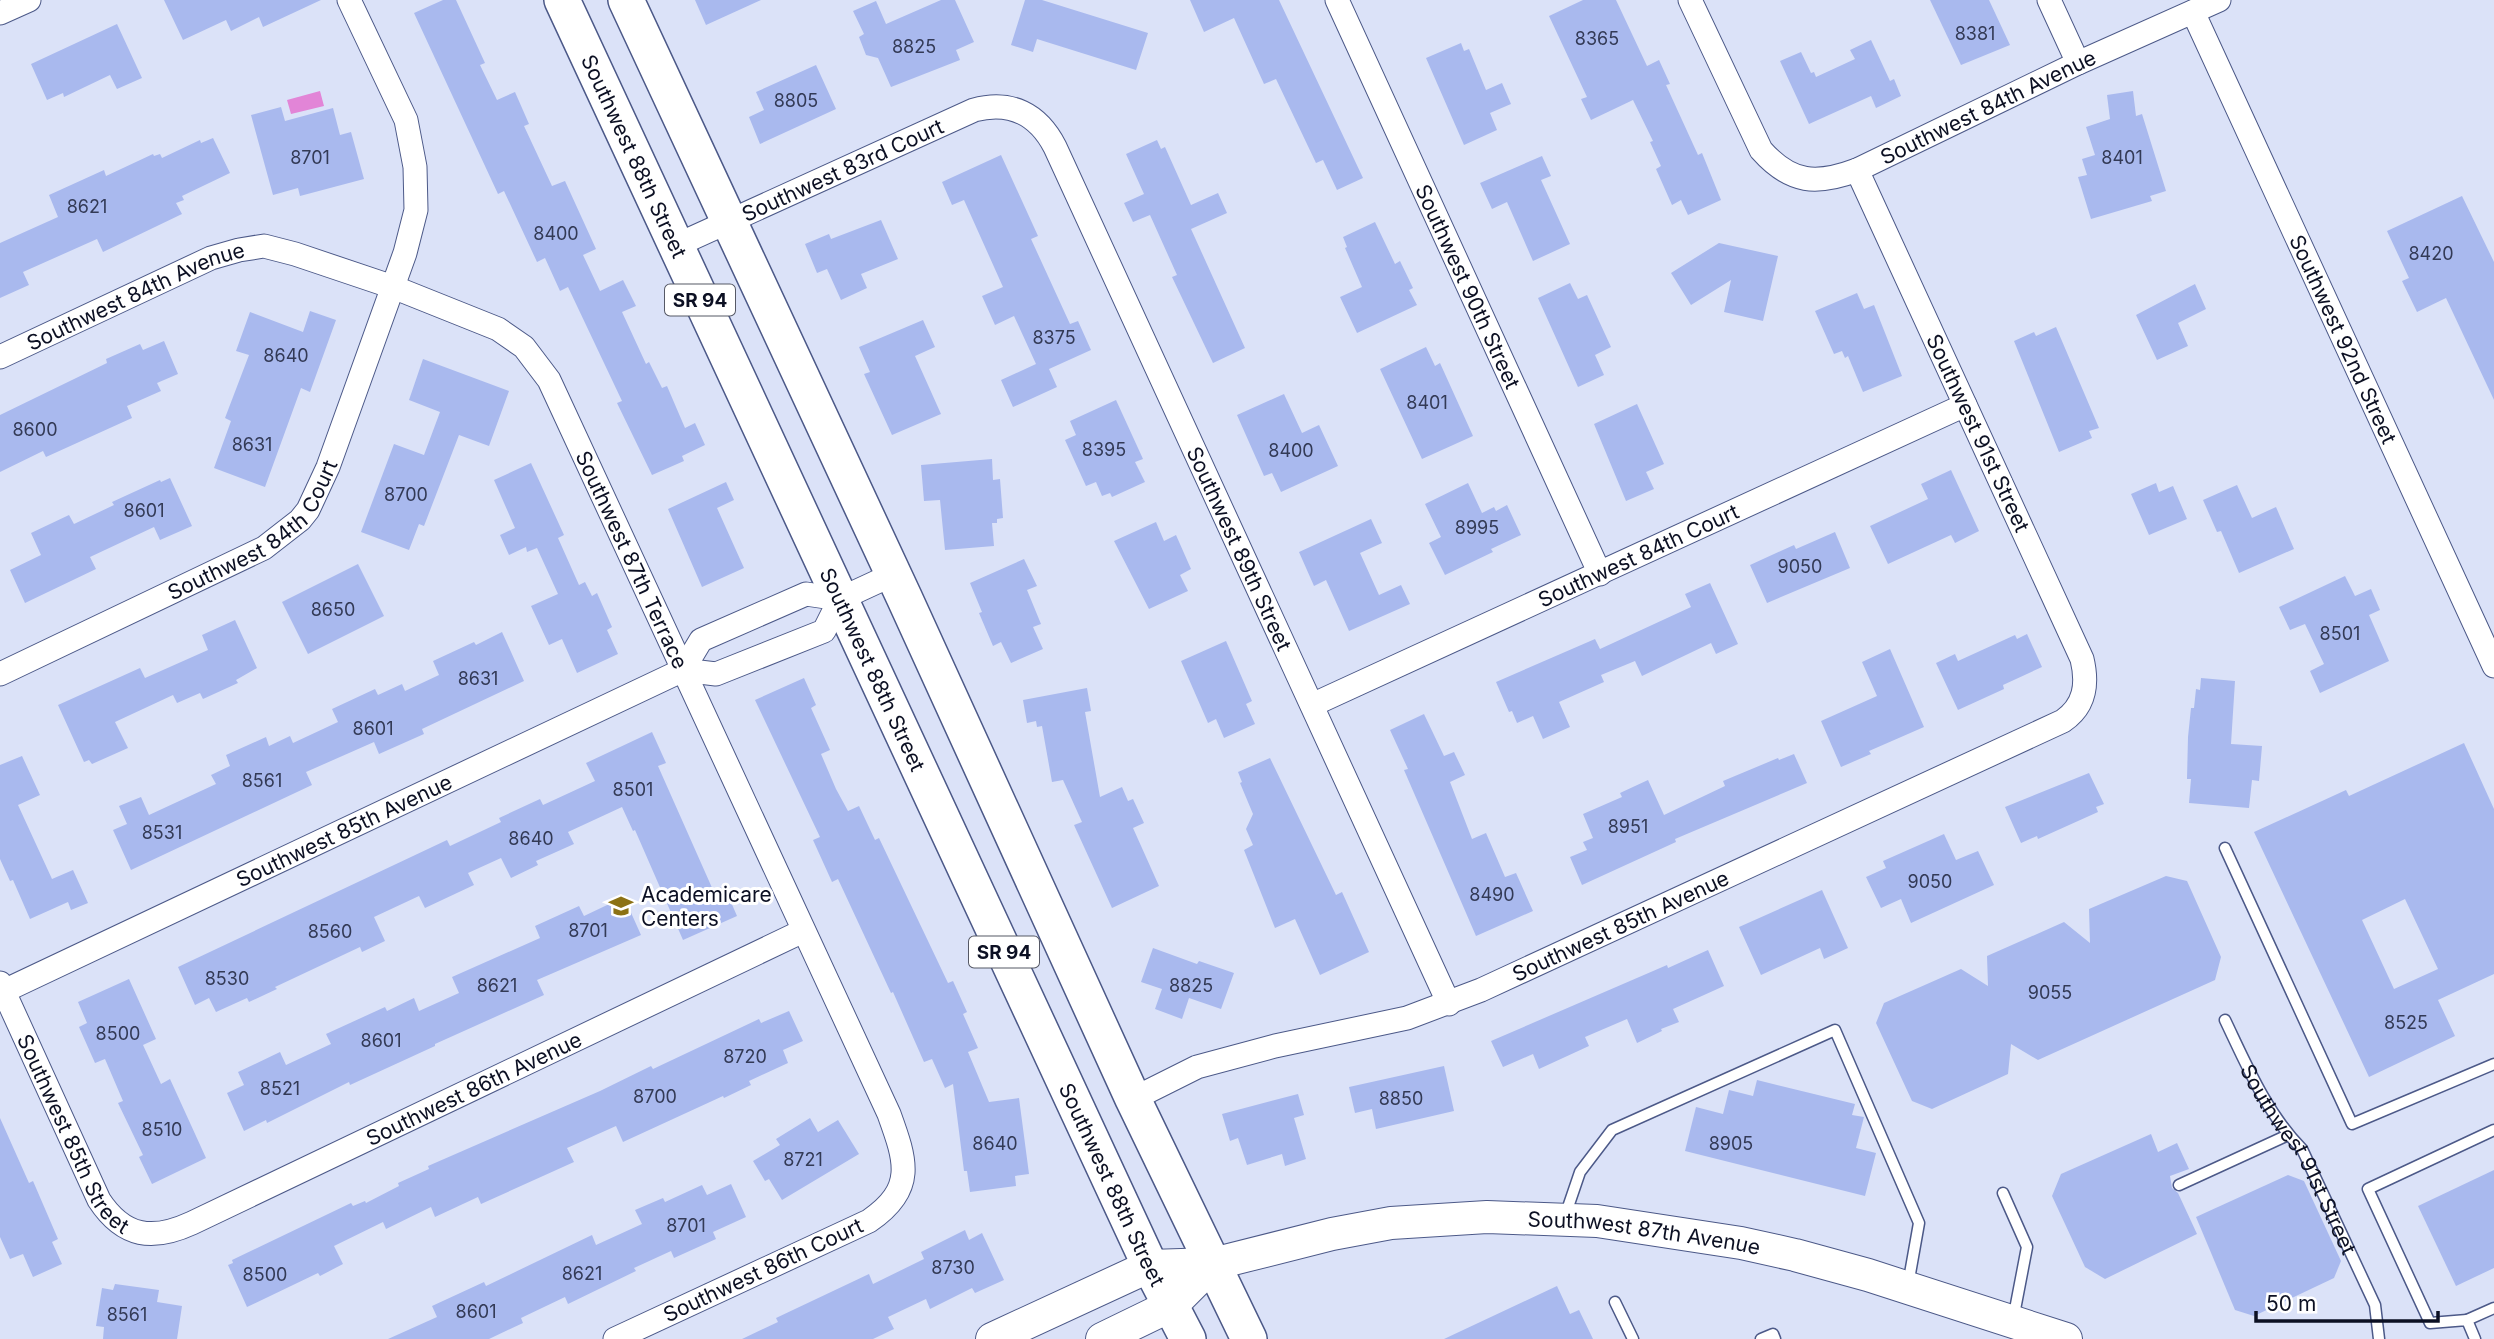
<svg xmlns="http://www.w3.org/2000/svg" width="2494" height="1339" viewBox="0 0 2494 1339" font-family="Inter,sans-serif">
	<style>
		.water { fill: #e285d7 }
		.building { fill: #a9b9ee; fill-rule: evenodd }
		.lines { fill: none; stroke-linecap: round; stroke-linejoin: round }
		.service-casing { stroke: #4c5988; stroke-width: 13 }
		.minor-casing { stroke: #4c5988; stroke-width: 25 }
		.secondary-casing { stroke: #4c5988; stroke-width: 34 }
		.primary-casing { stroke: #4c5988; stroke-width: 38 }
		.service { stroke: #fff; stroke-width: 10 }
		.minor { stroke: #fff; stroke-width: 23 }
		.secondary { stroke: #fff; stroke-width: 32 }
		.primary { stroke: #fff; stroke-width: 35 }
		.labels { text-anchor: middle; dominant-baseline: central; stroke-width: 6; stroke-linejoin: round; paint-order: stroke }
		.number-label { font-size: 18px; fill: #333a56 }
		.shield { fill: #fff; stroke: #555865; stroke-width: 2 }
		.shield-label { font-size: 19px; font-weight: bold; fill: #0c1023 }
		.street-label { font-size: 21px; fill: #0c1023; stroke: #fff }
		.poi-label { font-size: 21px; fill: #0c1023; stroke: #fff; text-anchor: start }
	</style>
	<rect width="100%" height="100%" fill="#dbe2f8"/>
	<!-- water -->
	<path class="water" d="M320,91L324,106L291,114L287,100Z"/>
	<!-- building -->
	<g class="building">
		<path d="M164,0H321L263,27L259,17L231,31L226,20L183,40Z"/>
		<path d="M443,0H456L485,63L480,65L497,100L515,92L529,124L524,126L552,186L565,181L596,249L583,255L600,291L623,280L636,306L622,312L646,364L649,362L662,388L667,386L685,428L695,423L705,445L682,456L684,461L652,475L617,403L622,401L568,287L560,291L545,258L537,262L504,191L498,194L414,13Z"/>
		<path d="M695,0H761L706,25Z"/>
		<path d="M941,0H955L974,42L956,50L960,60L891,87L878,58L866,55L859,37L864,34L853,11L876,1L886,24Z"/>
		<path d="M1025,0H1042L1148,33L1136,70L1037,39L1033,52L1011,45Z"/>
		<path d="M1190,0H1279L1363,178L1337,190L1323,160L1316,163L1276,79L1264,84L1234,18L1204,32Z"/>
		<path d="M1583,0H1616L1647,66L1659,60L1670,84L1666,85L1698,155L1702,153L1721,200L1688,215L1681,200L1672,205L1656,169L1661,166L1650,142L1653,141L1633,100L1591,120L1581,99L1587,97L1549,16Z"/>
		<path d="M1930,0H1989L2010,45L1961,65Z"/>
		<path d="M117,24L142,78L117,89L110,75L64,97L63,93L47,100L31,64Z"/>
		<path d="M1871,40L1890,81L1894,79L1901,96L1876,108L1871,96L1809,124L1780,61L1801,52L1811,73L1814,72L1816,77L1855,59L1850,50Z"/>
		<path d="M1461,43L1464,51L1469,49L1486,90L1502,83L1511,104L1490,113L1497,130L1464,145L1426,58Z"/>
		<path d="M816,65L836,109L760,144L749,117L764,110L756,92Z"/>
		<path d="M2133,91L2136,116L2142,114L2166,191L2150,196L2152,201L2091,219L2078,177L2087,175L2082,159L2095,155L2086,127L2110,119L2107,95Z"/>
		<path d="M281,107L285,121L333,108L340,135L351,132L364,179L300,196L298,188L273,195L251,115Z"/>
		<path d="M213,138L230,173L182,196L184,200L176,203L182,214L103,252L97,239L23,272L29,285L0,298V243L58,217L49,195L104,170L106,176L153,154L154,156L160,154L162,158L200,140L201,143Z"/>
		<path d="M1157,140L1161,149L1165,147L1191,205L1218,193L1227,213L1191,229L1245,348L1213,363L1172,277L1177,275L1150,215L1133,222L1124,203L1144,194L1126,154Z"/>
		<path d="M1001,155L1038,236L1031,239L1070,324L1078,321L1091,350L1049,369L1057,387L1013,407L1001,380L1036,364L1014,316L995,325L982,296L1003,287L964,200L952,205L942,182Z"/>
		<path d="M1542,156L1551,176L1541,180L1570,244L1533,261L1507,202L1492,209L1480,183Z"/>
		<path d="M2462,196L2494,262V400L2446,298L2417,312L2402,281L2409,278L2387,231Z"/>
		<path d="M881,220L898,259L861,274L867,288L841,300L827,269L817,273L805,244L829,234L831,239Z"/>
		<path d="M1375,222L1395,264L1400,261L1413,288L1409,290L1417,305L1357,333L1340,297L1362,287L1345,248L1347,247L1343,237Z"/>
		<path d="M1719,243L1778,256L1763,321L1724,312L1731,280L1691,305L1671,273Z"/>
		<path d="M1570,283L1578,299L1587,295L1611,347L1595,355L1604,375L1578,387L1538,298Z"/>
		<path d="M2195,284L2206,309L2178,323L2188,346L2157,360L2136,315Z"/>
		<path d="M1857,293L1864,309L1874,305L1902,376L1863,392L1848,356L1845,358L1842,351L1834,354L1815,311Z"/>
		<path d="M310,311L336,320L310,392L301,388L265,487L214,468L231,421L225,418L249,355L236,351L250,312L303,332Z"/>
		<path d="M923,320L935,347L915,356L941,414L892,435L864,374L870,372L859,347Z"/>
		<path d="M2056,327L2099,428L2089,431L2092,438L2059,452L2014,341L2034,332L2036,336Z"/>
		<path d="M164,341L178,374L157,383L161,391L127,406L132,418L46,457L43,451L0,472V415L107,363L106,359L140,344L143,350Z"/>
		<path d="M1426,347L1435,366L1440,363L1473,436L1422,459L1380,369Z"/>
		<path d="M423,359L509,391L489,446L459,435L424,526L419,524L409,550L361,532L394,444L424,455L440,412L409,400Z"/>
		<path d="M1284,394L1302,433L1319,425L1338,466L1281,492L1272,473L1264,476L1237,415Z"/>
		<path d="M1116,400L1143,459L1135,462L1145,482L1112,497L1110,493L1102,496L1096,482L1086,486L1065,440L1076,435L1070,421Z"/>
		<path d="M1637,404L1664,464L1646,472L1654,489L1626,501L1594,424Z"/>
		<path d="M992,459L993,480L1000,479L1003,518L997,519V523H992L994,546L945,550L940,500L924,501L921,465Z"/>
		<path d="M531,463L564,535L558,538L579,585L585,582L592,596L597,593L612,627L607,630L618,654L577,673L562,639L549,645L531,606L558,594L537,548L527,552L526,547L509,555L500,535L515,528L494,480Z"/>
		<path d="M1951,470L1979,531L1955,543L1951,535L1888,564L1870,526L1928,499L1921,484Z"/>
		<path d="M170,478L192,526L160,540L154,527L90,557L96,569L25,603L10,570L41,555L31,533L69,515L74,524L114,505L112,502L160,480L161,482Z"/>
		<path d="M726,482L734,500L717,508L744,568L702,587L668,509Z"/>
		<path d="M1468,483L1482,513L1494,507L1496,511L1507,505L1521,535L1491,549L1493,552L1445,575L1429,543L1441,537L1425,504Z"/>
		<path d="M2156,483L2159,492L2173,486L2187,519L2149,535L2131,494Z"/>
		<path d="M2237,485L2252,518L2276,507L2294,549L2239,573L2221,531L2217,532L2203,500Z"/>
		<path d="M1371,519L1382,543L1360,553L1379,595L1401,585L1410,604L1349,631L1326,580L1314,586L1299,552Z"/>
		<path d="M1156,522L1164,541L1176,535L1191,569L1180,575L1188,591L1149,609L1114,541Z"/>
		<path d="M1835,532L1850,568L1767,603L1750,565L1794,545L1796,549Z"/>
		<path d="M1024,559L1037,586L1027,590L1041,624L1033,627L1043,649L1011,663L1001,642L993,646L979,613L982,612L970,583Z"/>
		<path d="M358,564L384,616L308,654L282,602Z"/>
		<path d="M2345,576L2355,596L2371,589L2380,610L2369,615L2389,661L2320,693L2310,671L2324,664L2305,624L2290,630L2279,607Z"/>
		<path d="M1710,583L1738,644L1716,654L1711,643L1642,676L1635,661L1601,675L1604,682L1559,702L1570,727L1543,739L1533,716L1517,723L1512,711L1509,712L1496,682L1595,639L1600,649L1691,607L1685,594Z"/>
		<path d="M235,620L257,668L236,680L238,683L203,699L200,693L177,703L173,695L115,722L128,748L92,764L89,760L84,762L58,705L140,668L145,678L208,650L202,635Z"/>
		<path d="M502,632L524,681L422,729L424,734L379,754L374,742L306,772L312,785L131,870L113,830L127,824L119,806L141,797L149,815L216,784L211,775L230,766L226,755L266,737L269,746L290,736L293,743L338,722L332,709L375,689L378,695L402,684L405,691L439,675L433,661L474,642L476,645Z"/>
		<path d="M2027,634L2042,667L2003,685L2004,689L1958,710L1936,663L1955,654L1958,661L2015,635L2017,639Z"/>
		<path d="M1226,641L1252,701L1246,704L1255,724L1224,738L1216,719L1208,723L1181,661Z"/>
		<path d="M1890,649L1924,727L1869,751L1871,754L1841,767L1821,721L1877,696L1862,662Z"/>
		<path d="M804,678L816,705L811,708L830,750L821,754L836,789L848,811L859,806L875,840L879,838L948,983L953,981L967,1012L963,1014L978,1048L968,1052L989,1102L1019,1098L1029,1174L1015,1176L1016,1186L970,1192L967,1171H964L953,1084L945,1088L932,1059L924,1062L893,992L891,993L838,879L832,882L813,840L820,837L755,700Z"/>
		<path d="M2201,678L2235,681L2231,744L2262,746L2259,781L2252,780L2249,808L2189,803L2191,779H2187L2188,737L2191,708H2194L2196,689L2200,690Z"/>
		<path d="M1087,688L1091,711L1085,712L1100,797L1122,787L1128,801L1133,799L1144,823L1133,828L1159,886L1112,908L1074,825L1082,822L1063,780L1052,782L1042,726L1037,727L1036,721L1027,723L1023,700Z"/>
		<path d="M1424,714L1444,756L1454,752L1465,775L1450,782L1472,839L1486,833L1505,877L1516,873L1533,911L1476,936L1404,770L1408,769L1390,730Z"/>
		<path d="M652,732L666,763L658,766L713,890L724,886L737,916L683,940L635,830L633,831L622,807L568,832L574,844L536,861L538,865L511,878L501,858L468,873L474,885L425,908L419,896L374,917L385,941L362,952L360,947L275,987L277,989L249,1002L247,998L216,1012L209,998L195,1005L178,967L447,840L450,846L501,822L499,818L540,799L543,805L595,781L586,763Z"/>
		<path d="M2464,743L2494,809V974L2438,1000L2455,1036L2369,1077L2254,832L2346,790L2349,796ZM2405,899L2438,969L2394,989L2362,920Z"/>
		<path d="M1794,754L1807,783L1675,839L1676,842L1582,885L1570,857L1587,850L1583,842L1593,838L1583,814L1622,797L1620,793L1648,780L1664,815L1725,786L1723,781L1778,758L1779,760Z"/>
		<path d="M22,756L40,795L18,805L52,879L73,870L88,903L71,910L68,902L30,919L13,880L10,881L0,859V765Z"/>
		<path d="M1270,758L1336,895L1342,892L1369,952L1320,975L1295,919L1275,928L1244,850L1253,845L1246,829L1253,814L1240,783L1242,782L1238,772Z"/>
		<path d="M2089,773L2104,804L2096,807L2098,812L2038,839L2037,836L2021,843L2005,807Z"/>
		<path d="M1944,834L1956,860L1978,851L1994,885L1911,923L1901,899L1881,908L1866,877L1886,868L1883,861Z"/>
		<path d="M2166,876L2187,881L2221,957L2215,980L2038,1060L2011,1044L2008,1074L1932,1109L1912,1101L1876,1023L1884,1003L1961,969L1988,986L1987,956L2064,922L2090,943L2089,909Z"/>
		<path d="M1822,890L1848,948L1824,959L1820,948L1761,975L1739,927Z"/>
		<path d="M624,897L641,935L537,980L544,995L435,1044V1046L350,1085L349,1082L267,1123L266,1120L244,1131L227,1093L244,1085L238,1072L280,1052L286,1065L331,1044L326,1034L385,1007L387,1011L414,998L419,1011L459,993L452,977L540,938L535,926L579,906L584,916Z"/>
		<path d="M1153,948L1197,964L1199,961L1234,973L1221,1009L1189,998L1182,1019L1155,1009L1162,989L1141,982Z"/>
		<path d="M1708,950L1724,986L1673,1009L1679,1022L1661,1029L1662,1031L1637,1043L1627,1019L1585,1037L1589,1046L1539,1069L1533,1054L1503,1067L1491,1041L1667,965L1668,968Z"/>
		<path d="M129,979L156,1039L143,1045L161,1084L170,1079L206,1158L152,1184L139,1157L143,1155L118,1103L123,1101L105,1059L95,1063L79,1027L87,1023L78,1002Z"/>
		<path d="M789,1011L803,1041L783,1050L788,1063L749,1081L751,1085L724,1098L723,1096L623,1142L616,1126L567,1148L574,1162L481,1204L478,1197L435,1217L431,1207L386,1229L383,1222L334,1246L343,1264L320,1276L318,1273L247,1307L228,1265L233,1263L232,1260L351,1203L353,1206L365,1201L366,1203L399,1186L398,1183L429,1169L428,1166L600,1091L651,1066L653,1069L759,1019L761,1023Z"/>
		<path d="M1444,1066L1454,1111L1376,1129L1372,1109L1355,1113L1349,1087Z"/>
		<path d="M1757,1080L1855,1104L1852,1115L1864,1117L1856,1148L1876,1153L1865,1196L1685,1151L1696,1107L1723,1114L1729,1090L1753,1096Z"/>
		<path d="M1298,1094L1304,1115L1294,1118L1306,1159L1285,1166L1282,1154L1247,1165L1238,1138L1230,1141L1222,1114Z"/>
		<path d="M0,1118L29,1183L33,1181L58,1239L52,1242L62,1264L33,1277L23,1254L10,1259L0,1237Z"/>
		<path d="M810,1118L818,1132L838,1120L859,1154L782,1200L769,1179L765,1181L753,1161L780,1145L776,1139Z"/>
		<path d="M2151,1134L2158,1152L2177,1143L2189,1169L2170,1176L2172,1188L2178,1193L2197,1234L2105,1279L2085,1267L2052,1196L2061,1174Z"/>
		<path d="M2494,1170V1268L2456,1286L2418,1206Z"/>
		<path d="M2288,1175L2304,1181L2341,1261L2334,1278L2254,1316L2235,1310L2196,1217Z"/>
		<path d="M731,1184L746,1217L713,1232L716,1239L674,1258L671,1251L634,1268L636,1271L568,1304L565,1297L521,1318L523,1323L489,1339H388L437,1317L432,1306L484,1282L486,1286L592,1235L596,1245L642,1224L635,1210L663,1198L665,1202L702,1185L707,1195Z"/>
		<path d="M965,1230L969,1240L982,1233L1004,1280L975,1293L972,1288L930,1309L926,1299L888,1317L894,1329L873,1339H742L778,1322L776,1318L869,1274L873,1284L924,1259L921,1252Z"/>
		<path d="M115,1284L159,1290L157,1302L182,1306L177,1339H103L104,1327L96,1326L102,1288L113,1290Z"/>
		<path d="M1557,1286L1570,1314L1579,1310L1593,1339H1444Z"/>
	</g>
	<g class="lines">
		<!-- service casing -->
		<g class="service-casing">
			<g id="service">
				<path d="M2225,848L2352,1124L2494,1064"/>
				<path id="s1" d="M2225,1020C2246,1064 2267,1114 2302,1149L2375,1305L2379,1339"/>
				<path d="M2179,1185L2288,1135"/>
				<path d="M2003,1193L2027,1247L2013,1320"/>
				<path d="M1565,1216L1580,1172L1612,1130L1835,1030L1919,1223L1908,1285"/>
				<path d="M1615,1302L1633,1339"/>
				<path d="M2467,1320L2494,1308"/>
				<path d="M1761,1339L1773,1334L1775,1339"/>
				<path d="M2475,1339L2467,1320L2430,1323L2368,1189L2494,1130"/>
			</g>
		</g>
		<!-- minor casing -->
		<g class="minor-casing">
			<g id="minor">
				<path id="s2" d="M1337,0L1600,574"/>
				<path id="s3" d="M1690,0L1761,150C1791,184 1817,185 1857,170L2078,63L2219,0"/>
				<path d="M2049,0L2078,63"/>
				<path id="s4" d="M2193,12L2494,666"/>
				<path d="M0,13L29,0"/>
				<path id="s5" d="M675,246L974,110C1011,100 1038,114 1055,147L1449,1004"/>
				<path id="s6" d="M0,357L211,258L239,250L264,246L295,254L393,287L498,329L524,347L549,380L889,1114C906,1161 916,1189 869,1221L615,1339"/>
				<path d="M683,670L701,640L806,594L840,599L894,574"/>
				<path id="s7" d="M0,674L264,548L300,520L308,510L328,467L405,253L416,210L415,167L406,120L349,0"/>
				<path id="s8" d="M1312,705L1965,405"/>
				<path id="s9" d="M0,983L99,1200C124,1238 153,1241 192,1223L803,931"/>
				<path id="s10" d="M4,991L683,670L716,674L824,631L840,599"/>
				<path id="s11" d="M1133,1099L1197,1067L1275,1046L1407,1018L1481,990L2063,721C2085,706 2088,684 2082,659L1857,170"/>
			</g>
		</g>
		<!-- secondary casing -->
		<g class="secondary-casing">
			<g id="secondary">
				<path id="s12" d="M992,1339L1150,1266L1213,1264L1332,1234L1391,1223L1487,1217L1597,1221L1741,1243L1795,1255L1868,1275L2066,1339"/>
				<path d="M1102,1339L1172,1305L1213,1264"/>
			</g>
		</g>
		<!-- primary casing -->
		<g class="primary-casing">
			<g id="primary">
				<path id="s13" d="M562,0L1150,1266L1188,1339"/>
				<path d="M626,0L904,597L1133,1099L1249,1339"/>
			</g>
		</g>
		<!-- service -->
		<use href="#service" class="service"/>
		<!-- minor -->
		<use href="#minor" class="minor"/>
		<!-- secondary -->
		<use href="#secondary" class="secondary"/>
		<!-- primary -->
		<use href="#primary" class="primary"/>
	</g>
	<!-- icons -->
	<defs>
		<g id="school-bare" transform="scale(1.89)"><path d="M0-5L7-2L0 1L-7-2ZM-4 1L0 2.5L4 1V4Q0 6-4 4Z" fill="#8c7215" stroke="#fff" stroke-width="2.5" paint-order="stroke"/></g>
	</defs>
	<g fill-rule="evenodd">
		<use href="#school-bare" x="621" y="906"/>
	</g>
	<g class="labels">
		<!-- number labels -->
		<g class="number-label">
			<text x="1975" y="33">8381</text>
			<text x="1597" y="38">8365</text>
			<text x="914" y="46">8825</text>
			<text x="796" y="100">8805</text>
			<text x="310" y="157">8701</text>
			<text x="2122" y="157">8401</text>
			<text x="87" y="206">8621</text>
			<text x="556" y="233">8400</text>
			<text x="2431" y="253">8420</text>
			<text x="1054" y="337">8375</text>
			<text x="286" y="355">8640</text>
			<text x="1427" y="402">8401</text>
			<text x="35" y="429">8600</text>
			<text x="252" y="444">8631</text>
			<text x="1104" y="449">8395</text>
			<text x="1291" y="450">8400</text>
			<text x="406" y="494">8700</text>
			<text x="144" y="510">8601</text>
			<text x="1477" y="527">8995</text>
			<text x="1800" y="566">9050</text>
			<text x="333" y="609">8650</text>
			<text x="2340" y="633">8501</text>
			<text x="478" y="678">8631</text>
			<text x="373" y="728">8601</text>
			<text x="262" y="780">8561</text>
			<text x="633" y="789">8501</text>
			<text x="1628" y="826">8951</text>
			<text x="162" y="832">8531</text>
			<text x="531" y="838">8640</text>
			<text x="1930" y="881">9050</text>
			<text x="1492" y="894">8490</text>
			<text x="588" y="930">8701</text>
			<text x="330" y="931">8560</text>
			<text x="227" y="978">8530</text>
			<text x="497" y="985">8621</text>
			<text x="1191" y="985">8825</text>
			<text x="2050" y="992">9055</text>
			<text x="2406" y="1022">8525</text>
			<text x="118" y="1033">8500</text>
			<text x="381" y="1040">8601</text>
			<text x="745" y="1056">8720</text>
			<text x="280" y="1088">8521</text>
			<text x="655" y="1096">8700</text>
			<text x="1401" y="1098">8850</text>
			<text x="162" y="1129">8510</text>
			<text x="995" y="1143">8640</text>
			<text x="1731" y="1143">8905</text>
			<text x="803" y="1159">8721</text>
			<text x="686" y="1225">8701</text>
			<text x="953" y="1267">8730</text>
			<text x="582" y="1273">8621</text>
			<text x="265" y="1274">8500</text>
			<text x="476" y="1311">8601</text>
			<text x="127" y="1314">8561</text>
		</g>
		<!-- shield labels -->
		<g class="shield">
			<rect x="665" y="284.5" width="70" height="31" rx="5"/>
			<rect x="969" y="936.5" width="70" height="31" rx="5"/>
		</g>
		<g class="shield-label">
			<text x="700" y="300">SR 94</text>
			<text x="1004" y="952">SR 94</text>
		</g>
		<!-- street labels -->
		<g class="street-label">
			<text stroke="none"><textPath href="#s3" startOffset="418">Southwest 84th Avenue</textPath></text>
			<text stroke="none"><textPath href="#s13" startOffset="172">Southwest 88th Street</textPath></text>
			<text stroke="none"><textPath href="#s5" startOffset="184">Southwest 83rd Court</textPath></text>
			<text stroke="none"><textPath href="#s2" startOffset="315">Southwest 90th Street</textPath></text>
			<text stroke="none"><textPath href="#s6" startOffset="149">Southwest 84th Avenue</textPath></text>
			<text stroke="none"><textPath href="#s4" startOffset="360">Southwest 92nd Street</textPath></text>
			<text transform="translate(1978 433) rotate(65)">Southwest 91st Street</text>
			<text stroke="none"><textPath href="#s7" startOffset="296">Southwest 84th Court</textPath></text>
			<text stroke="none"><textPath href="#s5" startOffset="868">Southwest 89th Street</textPath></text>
			<text stroke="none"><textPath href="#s8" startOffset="359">Southwest 84th Court</textPath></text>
			<text stroke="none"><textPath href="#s6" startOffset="807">Southwest 87th Terrace</textPath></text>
			<text stroke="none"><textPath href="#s13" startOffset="738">Southwest 88th Street</textPath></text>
			<text stroke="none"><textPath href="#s10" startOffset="376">Southwest 85th Avenue</textPath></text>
			<text stroke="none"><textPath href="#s11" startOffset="520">Southwest 85th Avenue</textPath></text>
			<text stroke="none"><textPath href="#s9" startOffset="658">Southwest 86th Avenue</textPath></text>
			<text stroke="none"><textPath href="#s9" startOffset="168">Southwest 85th Street</textPath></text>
			<text stroke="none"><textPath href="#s1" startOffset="158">Southwest 91st Street</textPath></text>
			<text stroke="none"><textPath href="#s13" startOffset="1306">Southwest 88th Street</textPath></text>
			<text stroke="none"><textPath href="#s12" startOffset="674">Southwest 87th Avenue</textPath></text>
			<text transform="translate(763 1270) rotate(-25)">Southwest 86th Court</text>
		</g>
		<!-- poi labels -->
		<g class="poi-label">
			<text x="641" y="894">Academicare<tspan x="641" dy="24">Centers</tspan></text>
		</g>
	</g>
	<!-- scale -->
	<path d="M2256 1311v10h182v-10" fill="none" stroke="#0c1023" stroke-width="3.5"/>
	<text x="2266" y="1311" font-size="21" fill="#0c1023" stroke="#ffffff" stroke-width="5" paint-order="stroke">50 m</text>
</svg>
